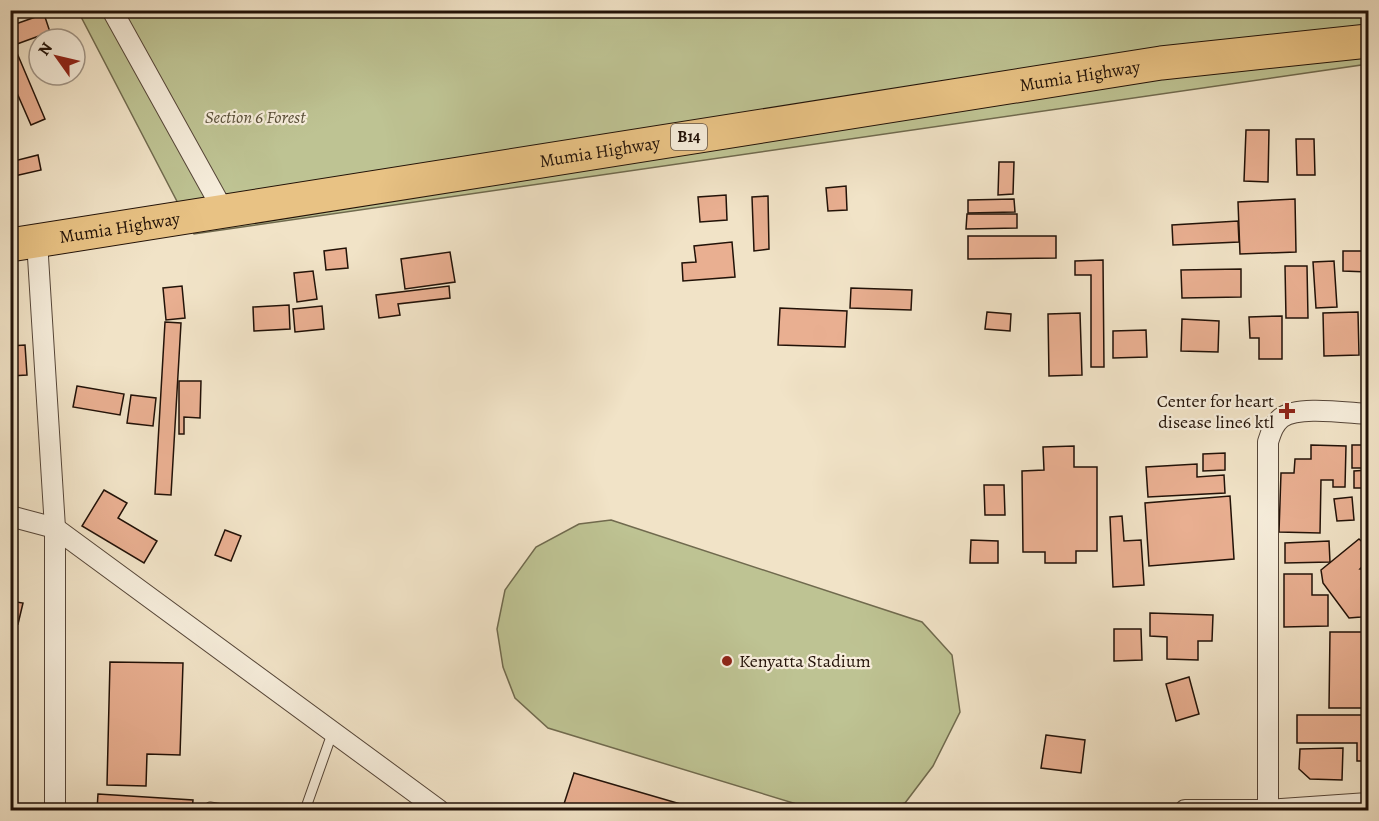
<svg xmlns="http://www.w3.org/2000/svg" width="1379" height="821" viewBox="0 0 1379 821" font-family="Alegreya,serif">
	<style>
		.green { fill: #bec393; stroke: #706a4e; stroke-width: 1.5 }
		.building { fill: #e9af91; stroke: #221208; stroke-width: 1.5 }
		.lines { fill: none; stroke-linecap: round; stroke-linejoin: round }
		.lane-casing { stroke: #564638; stroke-width: 11 }
		.street-casing { stroke: #564638; stroke-width: 22 }
		.highway-casing { stroke: #221208; stroke-width: 35 }
		.lane { stroke: #f6eddb; stroke-width: 9 }
		.street { stroke: #f6eddb; stroke-width: 20 }
		.highway { stroke: #e8c284; stroke-width: 33 }
		.poi-dot { fill: #8f2418; stroke: #f6eddb; stroke-width: 2 }
		.labels { text-anchor: middle; dominant-baseline: central; stroke-width: 4.5; stroke-linejoin: round; paint-order: stroke }
		.shield { fill: #f6eddb; stroke: #625447; stroke-width: 1.5 }
		.shield-label { font-size: 16px; font-weight: bold; fill: #221208 }
		.street-label { font-size: 18px; fill: #221208; stroke: #f6eddb }
		.park-label { font-size: 18px; font-style: italic; fill: #595039; stroke: #f6eddb }
		.poi-label { font-size: 18px; fill: #221208; stroke: #f6eddb; text-anchor: end }
	</style>
	<rect width="100%" height="100%" fill="#f1e3c7"/>
	<filter id="stains"><feTurbulence type="fractalNoise" baseFrequency=".00333" numOctaves="4"/><feColorMatrix values="0 0 0 0 .2 0 0 0 0 .09 0 0 0 0 .02 0 0 0 .5 -.17"/></filter>
	<radialGradient id="worn" r=".72"><stop offset=".6" stop-color="#630" stop-opacity="0"/><stop offset="1" stop-color="#630" stop-opacity=".3"/></radialGradient>
	<!-- green -->
	<g class="green">
		<path d="M1368,10V64L194,234L78,11Z"/>
		<path d="M611,520L922,622L952,655L960,712L933,766L905,803L883,810H816L548,728L515,698L503,667L497,629L505,590L536,547L579,524Z"/>
	</g>
	<!-- building -->
	<g class="building">
		<path d="M44,14L50,32L17,44L10,26Z"/>
		<path d="M17,53L45,119L31,125L10,77V55Z"/>
		<path d="M56,75H74L59,82Z"/>
		<path d="M1246,130H1269L1268,182L1244,181Z"/>
		<path d="M1296,139H1314L1315,175H1297Z"/>
		<path d="M38,155L41,170L10,177V162Z"/>
		<path d="M999,162H1014L1013,194L998,195Z"/>
		<path d="M846,186L847,210L828,211L826,188Z"/>
		<path d="M726,195L727,220L700,222L698,197Z"/>
		<path d="M768,196L769,249L754,251L752,197Z"/>
		<path d="M1014,199L1015,212L968,213V200Z"/>
		<path d="M1295,199L1296,252L1240,254L1238,202Z"/>
		<path d="M967,214H1017V228L966,229Z"/>
		<path d="M1238,221L1239,242L1173,245L1172,225Z"/>
		<path d="M968,236H1056V258L968,259Z"/>
		<path d="M732,242L735,277L683,281L682,263L696,262L694,246Z"/>
		<path d="M346,248L348,268L326,270L324,251Z"/>
		<path d="M1343,251H1368V272L1343,271Z"/>
		<path d="M450,252L455,282L405,289L401,259Z"/>
		<path d="M1103,260L1104,367H1091V275H1075V261Z"/>
		<path d="M1334,261L1337,307L1316,308L1313,262Z"/>
		<path d="M1285,266H1307L1308,318H1286Z"/>
		<path d="M1241,269V297L1182,298L1181,270Z"/>
		<path d="M313,271L317,299L297,302L294,273Z"/>
		<path d="M1363,275H1368V306H1364Z"/>
		<path d="M182,286L185,318L166,320L163,288Z"/>
		<path d="M449,286L450,298L398,304L400,315L379,318L376,295Z"/>
		<path d="M851,288L912,290L911,310L850,308Z"/>
		<path d="M289,305L290,329L254,331L253,307Z"/>
		<path d="M322,306L324,329L295,332L293,309Z"/>
		<path d="M780,308L847,311L845,347L778,345Z"/>
		<path d="M987,312L1011,314L1010,331L985,329Z"/>
		<path d="M1358,312L1359,355L1324,356L1323,313Z"/>
		<path d="M1080,313L1082,375L1049,376L1048,314Z"/>
		<path d="M1282,316V359H1259V338H1250L1249,317Z"/>
		<path d="M1182,319L1219,321L1218,352L1181,351Z"/>
		<path d="M165,322L181,323L171,495L155,494Z"/>
		<path d="M1146,330L1147,357L1113,358V331Z"/>
		<path d="M25,345L27,375L10,376V346Z"/>
		<path d="M179,381H201L200,418L184,417V434H179Z"/>
		<path d="M77,386L124,394L120,415L73,407Z"/>
		<path d="M131,395L156,398L153,426L127,423Z"/>
		<path d="M1311,445L1346,446L1345,487H1333V480H1321L1320,533L1279,532L1281,473H1294L1295,459H1311Z"/>
		<rect x="1352" y="445" width="16" height="23"/>
		<path d="M1074,446V467H1097V551H1076V563H1045V552H1023L1022,471L1044,470L1043,447Z"/>
		<path d="M1225,453V470L1203,471V454Z"/>
		<path d="M1197,464V477L1224,475L1225,493L1148,497L1146,467Z"/>
		<path d="M1368,470V488H1354V471Z"/>
		<path d="M984,485H1004L1005,515H985Z"/>
		<path d="M104,490L127,503L118,518L157,541L144,563L82,526Z"/>
		<path d="M1230,496L1234,559L1149,566L1145,503Z"/>
		<path d="M1352,497L1354,520L1337,521L1334,499Z"/>
		<path d="M1122,516L1124,541L1141,540L1144,585L1113,587L1110,517Z"/>
		<path d="M225,530L241,536L231,561L215,555Z"/>
		<path d="M1359,539L1368,547V561L1360,569L1368,570V610L1361,617L1349,618L1323,583L1321,570Z"/>
		<path d="M971,540L998,541V563H970Z"/>
		<path d="M1329,541L1330,562L1285,563V543Z"/>
		<path d="M1284,574H1312V595H1328V626L1284,627Z"/>
		<path d="M10,601L23,603L18,624L10,622Z"/>
		<path d="M1150,613L1213,615L1212,641H1198V660L1167,659V637L1150,636Z"/>
		<path d="M1114,629H1141L1142,660L1114,661Z"/>
		<path d="M1330,632H1368V708H1329Z"/>
		<path d="M110,662L183,663L180,755L147,754L146,786L107,785Z"/>
		<path d="M1189,677L1199,714L1176,721L1166,684Z"/>
		<path d="M1297,715H1368V761H1357V743H1297Z"/>
		<path d="M1046,735L1085,740L1081,773L1041,768Z"/>
		<path d="M1343,748L1342,780L1310,779L1299,769L1300,749Z"/>
		<path d="M574,773L701,810H577L563,807Z"/>
		<path d="M98,794L193,800L192,810H97Z"/>
		<path d="M326,804L346,810H324Z"/>
	</g>
	<g class="lines">
		<!-- lane casing -->
		<g class="lane-casing">
			<g id="lane">
				<path d="M210,807L229,810"/>
				<path d="M305,810L333,731"/>
			</g>
		</g>
		<!-- street casing -->
		<g class="street-casing">
			<g id="street">
				<path d="M112,10L223,210"/>
				<path d="M37,241L55,528V810"/>
				<path d="M10,516L55,528L439,810"/>
				<path d="M1185,810H1268L1368,803"/>
				<path d="M1268,810V442C1271,433 1273,425 1281,418C1298,405 1347,413 1368,414"/>
			</g>
		</g>
		<!-- highway casing -->
		<g class="highway-casing">
			<g id="highway">
				<path id="s1" d="M10,245L1161,63L1368,41"/>
			</g>
		</g>
		<!-- lane -->
		<use href="#lane" class="lane"/>
		<!-- street -->
		<use href="#street" class="street"/>
		<!-- highway -->
		<use href="#highway" class="highway"/>
	</g>
	<!-- markers -->
	<g class="poi-dot">
		<path d="M1284 402h6v6h6v6h-6v6h-6v-6h-6v-6h6z"/>
		<circle cx="727" cy="661" r="6"/>
	</g>
	<g class="labels">
		<!-- shield labels -->
		<rect class="shield" x="671" y="124" width="36" height="26" rx="4.5"/>
		<g class="shield-label">
			<text x="689" y="137">B14</text>
		</g>
		<!-- street labels -->
		<g class="street-label">
			<text stroke="none"><textPath href="#s1" startOffset="1083">Mumia Highway</textPath></text>
			<text stroke="none"><textPath href="#s1" startOffset="597">Mumia Highway</textPath></text>
			<text stroke="none"><textPath href="#s1" startOffset="111">Mumia Highway</textPath></text>
		</g>
		<!-- park labels -->
		<g class="park-label">
			<text x="255" y="117">Section 6 Forest</text>
		</g>
		<!-- poi labels -->
		<g class="poi-label">
			<text x="1274" y="401">Center for heart<tspan x="1274" dy="21">disease line6 ktl</tspan></text>
			<text x="739" y="661" text-anchor="start">Kenyatta Stadium</text>
		</g>
	</g>
	<!-- margin -->
	<rect width="1379" height="821" fill="none" stroke="#f1e3c7" stroke-width="36"/>
	<rect x="12" y="12" width="1355" height="797" fill="none" stroke="#221208" stroke-width="3"/>
	<rect x="18" y="18" width="1343" height="785" fill="none" stroke="#221208" stroke-width="1.5"/>
	<!-- north arrow -->
	<g transform="translate(57 57) rotate(304)"><circle r="28" fill="#f6eddb" stroke="#a19587" stroke-width="1.5"/>
	<path d="M0-4.5L10 22L0 15L-10 22Z" fill="#8f2418"/>
	<text y="-9" font-size="16" font-weight="bold" text-anchor="middle" fill="#221208">N</text>
	</g>
	<rect width="100%" height="100%" filter="url(#stains)"/>
	<rect width="100%" height="100%" fill="url(#worn)"/>
</svg>
